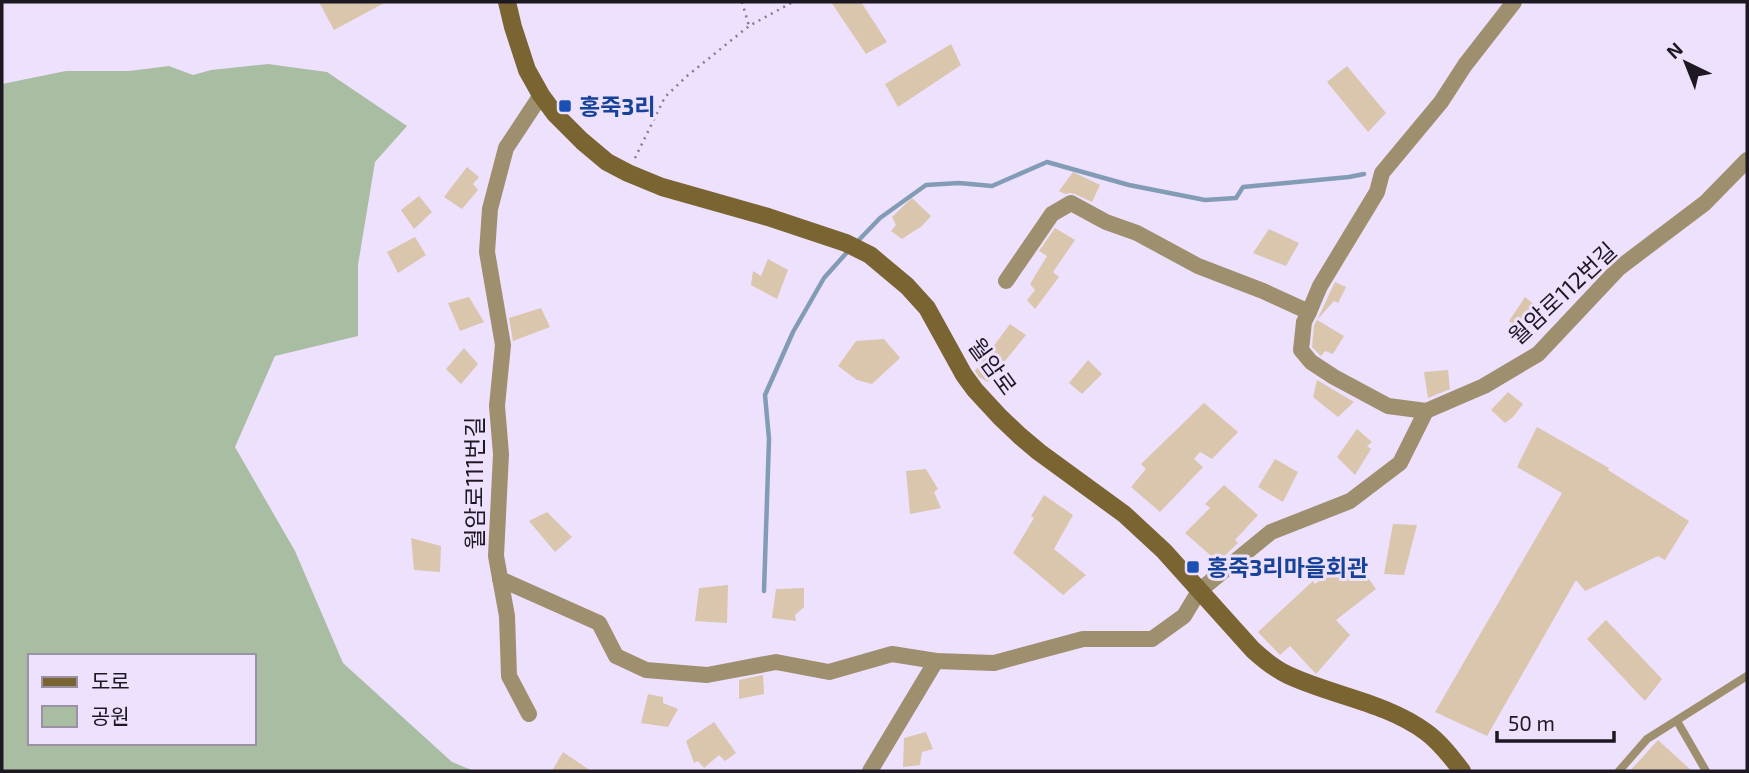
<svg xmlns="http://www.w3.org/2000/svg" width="1749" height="773" viewBox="0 0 1749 773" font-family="'Exo 2','Noto Sans KR',sans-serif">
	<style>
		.green { fill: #a9bda2; fill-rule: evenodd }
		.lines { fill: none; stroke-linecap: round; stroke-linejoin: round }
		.stream { stroke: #829cb6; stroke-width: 4.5 }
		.building { fill: #d9c6ad }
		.path { stroke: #857c8f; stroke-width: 2.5; stroke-dasharray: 2 5; stroke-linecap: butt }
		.lane { stroke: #9e8f6e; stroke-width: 8 }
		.street { stroke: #9e8f6e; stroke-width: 16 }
		.secondary { stroke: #7a6432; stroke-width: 18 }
		.transit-dot { fill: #1a4fb4; stroke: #eee1fd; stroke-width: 2.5 }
		.labels { text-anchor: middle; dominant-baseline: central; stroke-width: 6; stroke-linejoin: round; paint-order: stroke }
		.transit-label { font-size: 23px; font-weight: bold; fill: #164399; stroke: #eee1fd; text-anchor: start }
		.street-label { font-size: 23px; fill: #1d1822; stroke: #eee1fd }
	</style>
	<rect width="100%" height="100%" fill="#eee1fd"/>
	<!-- green -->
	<path class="green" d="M268,64L327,72L407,126L375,162L358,265V336L275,356L235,447L295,551L343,663L452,762L474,771H2V84L66,71H129L169,66L193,75L211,70ZM30,656H254V743H30Z"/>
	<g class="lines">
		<!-- stream -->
		<g class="stream">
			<path d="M856,243L880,218L926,185L959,183L992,186L1047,162L1129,185L1205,200L1236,198L1243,187L1349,177L1364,174"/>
			<path d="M764,591L769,439L765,395L793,332L824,278L850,249"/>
		</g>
	</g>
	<!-- building -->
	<g class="building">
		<path d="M319,2H386L334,30Z"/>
		<path d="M831,2H861L887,42L866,54Z"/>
		<path d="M951,44L961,65L898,107L885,84Z"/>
		<path d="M1347,66L1386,113L1368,132L1327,82Z"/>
		<path d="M467,167L479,177L473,184L478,190L462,209L444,197Z"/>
		<path d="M1073,172L1100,185L1092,202L1075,194L1070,193L1065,194L1059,191Z"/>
		<path d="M419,196L432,212L414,229L401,210Z"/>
		<path d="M912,198L931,216L922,226L902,239L891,231L896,225L892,217Z"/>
		<path d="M1055,228L1075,240L1053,272L1059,277L1035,309L1027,300L1035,290L1030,284L1047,256L1039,251Z"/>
		<path d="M1269,229L1299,243L1286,266L1253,253Z"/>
		<path d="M415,237L426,255L398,273L387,252Z"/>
		<path d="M768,259L788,270L777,299L751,285L753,271L761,276Z"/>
		<path d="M1335,282L1346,287L1338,303L1334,301L1317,320Z"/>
		<path d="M469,297L484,322L460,331L448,303Z"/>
		<path d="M1525,297L1541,310L1531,320L1534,323L1525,333L1509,321Z"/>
		<path d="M541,308L550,327L513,341L509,318Z"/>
		<path d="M1317,320L1344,336L1333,354L1325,351L1321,356L1312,347L1314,325Z"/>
		<path d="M1010,324L1026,335L988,382L979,377L975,371Z"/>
		<path d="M884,339L900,358L872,384L857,380L838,366L856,341Z"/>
		<path d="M464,348L478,364L461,384L446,369Z"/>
		<path d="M1088,360L1102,374L1082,394L1069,383Z"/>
		<path d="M1448,370L1450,389L1428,398L1424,372Z"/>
		<path d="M1317,380L1354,402L1338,417L1313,397Z"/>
		<path d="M1508,392L1523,404L1513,417L1505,423L1491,410Z"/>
		<path d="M1204,403L1238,432L1212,459L1200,452L1194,459L1203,467L1160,512L1131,487L1146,469L1141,464Z"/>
		<path d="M1537,427L1609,468L1608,470L1689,521L1665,560L1658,556L1585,591L1576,580L1487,736L1435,712L1562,493L1517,467Z"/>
		<path d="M1357,429L1372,442L1367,446L1371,449L1355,475L1337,457Z"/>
		<path d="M1275,459L1298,472L1283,502L1258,487Z"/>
		<path d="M926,469L938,489L934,492L941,508L910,514L906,471Z"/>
		<path d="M1224,485L1258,515L1235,540L1238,543L1218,562L1185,533L1210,508L1205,504Z"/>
		<path d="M1044,495L1073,515L1054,549L1086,575L1063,595L1013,553L1034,518L1031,516Z"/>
		<path d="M547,512L572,537L555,552L529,521Z"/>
		<path d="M1393,524L1417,525L1404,575L1384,574Z"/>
		<path d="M411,538L441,546L440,572L414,570Z"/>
		<path d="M1353,557L1376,589L1336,620L1350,635L1316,674L1290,646L1280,655L1258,632L1313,581L1315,584Z"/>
		<path d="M728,585L727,623L695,621L699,588Z"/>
		<path d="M804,588V607L795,615L796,621L772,618L776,589Z"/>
		<path d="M1606,620L1662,679L1645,701L1587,639Z"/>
		<path d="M763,675L764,694L739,699V680Z"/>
		<path d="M648,694L663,697V703L678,709L668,727L641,723Z"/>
		<path d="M714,722L736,753L725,761L719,755L704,768L698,761L694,763L686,741Z"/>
		<path d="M926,732L933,749L922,752L920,765L903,767L904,738Z"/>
		<path d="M1658,740L1692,771H1630Z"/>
		<path d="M563,752L591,771H552Z"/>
	</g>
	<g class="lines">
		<!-- path -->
		<g class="path">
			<path d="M742,2L749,26"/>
			<path d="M635,158L665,97L687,76L749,26L793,2"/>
		</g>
		<!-- lane -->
		<g class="lane">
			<path d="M1677,721L1706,771"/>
			<path d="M1619,771L1647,739L1747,676"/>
		</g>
		<!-- street -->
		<g class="street">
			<path d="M1006,281L1052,214L1071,203L1106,222L1137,233L1198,266L1263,291L1309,312"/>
			<path d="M1426,411L1388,406L1334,377L1311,362L1301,350L1304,322L1309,312L1320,286L1377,192L1382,173L1441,102L1465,65L1514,2"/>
			<path d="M500,579L599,623L616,656L646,670L707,675L776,662L829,672L892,654L936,661L994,663L1083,639H1152L1184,616L1199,591L1271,532L1350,501L1400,463L1426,411L1484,386L1538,354L1619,268L1705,203L1747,160"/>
			<path d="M529,714L509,676L507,616L496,556L501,454L497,406L503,345L487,252L490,209L506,148L541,95"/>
			<path d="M870,771L936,661"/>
		</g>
		<!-- secondary -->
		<path class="secondary" d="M507,2L513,27L527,70L541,95L555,114L582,141L607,162L628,173L662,187L768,217L846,243L870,255L907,286L927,308L964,375L975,390L1000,417L1020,436L1039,452L1124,514L1164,551L1253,650C1264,660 1275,669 1288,675C1333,696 1385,702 1426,732C1440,742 1452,758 1462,771"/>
	</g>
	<!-- markers -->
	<g class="transit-dot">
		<rect x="558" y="99" width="14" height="14" rx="3.5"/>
		<rect x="1186" y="560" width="14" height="14" rx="3.5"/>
	</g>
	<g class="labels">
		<!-- transit labels -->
		<g class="transit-label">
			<text x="579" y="106">홍죽3리</text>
			<text x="1207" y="567">홍죽3리마을회관</text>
		</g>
		<!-- street labels -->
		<g class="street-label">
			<text transform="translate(1562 293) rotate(-43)">월암로112번길</text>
			<text transform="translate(993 366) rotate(54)">월암로</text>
			<text transform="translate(474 483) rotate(-90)">월암로111번길</text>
		</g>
	</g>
	<!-- border -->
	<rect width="1749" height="773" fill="none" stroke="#1d1822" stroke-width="7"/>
	<!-- legend -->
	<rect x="28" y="654" width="228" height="91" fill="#eee1fd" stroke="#9a91a5" stroke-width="2"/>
	<rect x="42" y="677" width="35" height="10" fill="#7a6432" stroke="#9a91a5" stroke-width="2"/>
	<text x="91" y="689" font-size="21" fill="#1d1822">도로</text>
	<rect x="42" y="706" width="35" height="21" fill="#a9bda2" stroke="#9a91a5" stroke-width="2"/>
	<text x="91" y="724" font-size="21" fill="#1d1822">공원</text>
	<!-- north arrow -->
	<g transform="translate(1686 63) rotate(317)" stroke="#eee1fd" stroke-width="5" paint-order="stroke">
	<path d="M0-5L12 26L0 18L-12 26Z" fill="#1d1822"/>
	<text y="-10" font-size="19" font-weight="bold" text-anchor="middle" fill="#1d1822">N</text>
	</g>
	<!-- scale -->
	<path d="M1497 731v10h117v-10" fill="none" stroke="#1d1822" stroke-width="3.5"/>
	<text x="1508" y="731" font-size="21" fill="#1d1822" stroke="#eee1fd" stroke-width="5" paint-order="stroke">50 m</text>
</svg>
